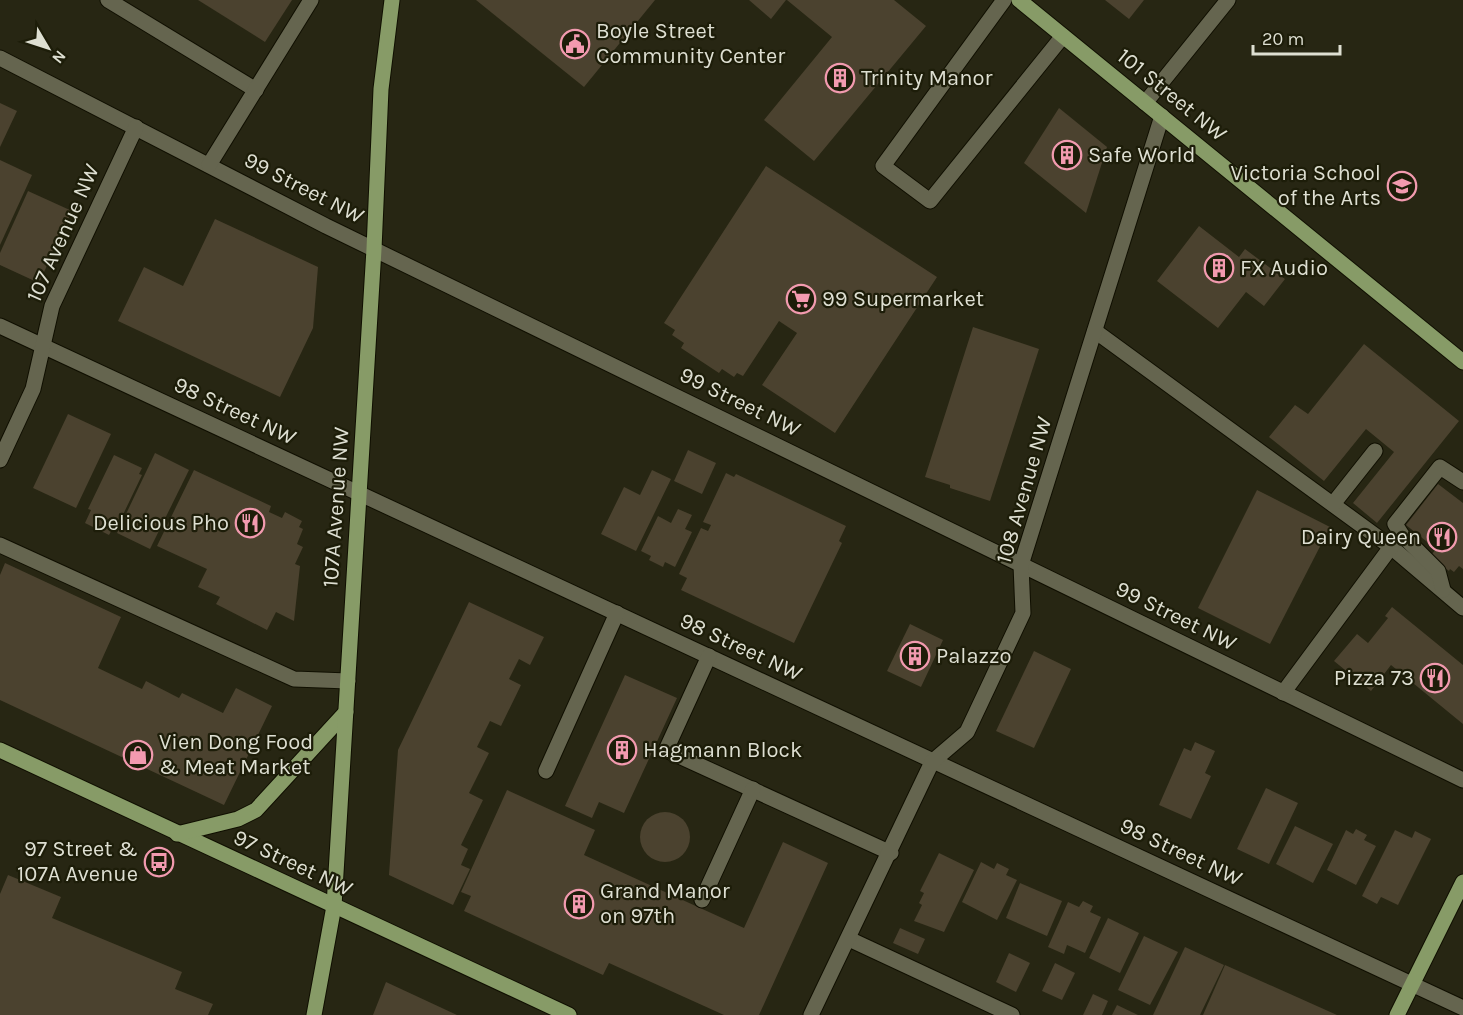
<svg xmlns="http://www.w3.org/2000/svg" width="1463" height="1015" viewBox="0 0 1463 1015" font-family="Karla,sans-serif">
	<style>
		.building { fill: #4b422f }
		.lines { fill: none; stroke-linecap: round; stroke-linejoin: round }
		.minor-casing { stroke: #100f01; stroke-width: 17 }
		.major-casing { stroke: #100f01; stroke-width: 17 }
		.minor { stroke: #65654f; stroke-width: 15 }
		.major { stroke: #879b67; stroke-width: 15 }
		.labels { text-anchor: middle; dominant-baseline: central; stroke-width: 4.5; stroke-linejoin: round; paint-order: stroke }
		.poi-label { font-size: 22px; fill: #dedfd2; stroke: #1d1d09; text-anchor: start }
		.street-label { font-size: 22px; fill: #dedfd2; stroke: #1d1d09 }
	</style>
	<rect width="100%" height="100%" fill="#272613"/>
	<!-- building -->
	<g class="building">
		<path d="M198,0H292L265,42Z"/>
		<path d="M476,0H655L584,87Z"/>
		<path d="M749,0H786L771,19Z"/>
		<path d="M787,0H894L926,26L814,161L764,120L832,37Z"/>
		<path d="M1105,0H1144L1129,19Z"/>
		<path d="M0,103L17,111L0,147Z"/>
		<path d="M1059,108L1107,147L1086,213L1024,163Z"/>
		<path d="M0,160L32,175L0,245Z"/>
		<path d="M766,166L937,277L835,433L762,385L797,333L779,321L743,376L737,373L734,377L722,369L719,373L681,348L684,343L672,335L675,330L664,323Z"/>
		<path d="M28,191L72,211L39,283L0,265V253Z"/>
		<path d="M215,219L318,267L313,328L280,397L118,321L144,267L183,286Z"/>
		<path d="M1199,226L1239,257L1245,249L1285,279L1264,306L1246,292L1218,328L1157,281Z"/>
		<path d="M973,327L1039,349L990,501L950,488V485L925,477Z"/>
		<path d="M1364,344L1459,421L1377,523L1353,503L1394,452L1366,429L1324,481L1269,437L1295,405L1308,414Z"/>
		<path d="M68,414L111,434L76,508L33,488Z"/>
		<path d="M688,450L716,463L702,494L674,481Z"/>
		<path d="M155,453L189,470L150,549L117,533Z"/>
		<path d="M114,455L142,468L139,474L142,475L119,523L116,522L109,535L85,523L91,510L88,509Z"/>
		<path d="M194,470L271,506L269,512L282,518L285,512L302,521L299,527L303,529L297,544L303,547L295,564L300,566L294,621L276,612L267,630L216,604L220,597L198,587L207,569L157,546Z"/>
		<path d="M652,470L671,479L636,551L601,534L624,487L640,495Z"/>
		<path d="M726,473L734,477L736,474L846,526L839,541L842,543L794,643L681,590L687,578L679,574L701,528L708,531L711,525L703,522Z"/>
		<path d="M1438,484L1463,503V569L1459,566L1454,572L1450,569L1449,571L1433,559L1435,557L1432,554L1436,549L1406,525Z"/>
		<path d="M1257,490L1330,527L1270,644L1198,608Z"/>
		<path d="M678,509L692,515L685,529L692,532L675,567L665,562L663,567L649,560L651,556L641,551L658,516L671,523Z"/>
		<path d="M5,563L121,617L98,668L142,689L146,681L179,698L182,693L223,713L236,688L272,706L224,805L0,700V575Z"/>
		<path d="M469,602L544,637L530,665L519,659L509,679L521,685L501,726L490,721L477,747L489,753L469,793L483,800L461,845L468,849L461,865L470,869L453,905L389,875L398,750Z"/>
		<path d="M1392,607L1463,665V724L1391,665L1371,691L1334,661L1357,634L1368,643L1388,618L1385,616Z"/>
		<path d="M910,624L943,640L921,687L887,671Z"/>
		<path d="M1034,651L1071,669L1034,748L996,731Z"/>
		<path d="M625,675L677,698L624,813L599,802L592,818L565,806Z"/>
		<path d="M1195,742L1215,751L1205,773L1211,776L1191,819L1159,805L1184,748L1191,751Z"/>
		<path d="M1266,788L1298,803L1269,864L1237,849Z"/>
		<path d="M507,790L595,830L584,855L744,928L783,842L828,863L759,1015H724L609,963L603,975L464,911L471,896L461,892Z"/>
		<circle cx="665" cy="837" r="25"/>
		<path d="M1295,826L1333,844L1313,883L1276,864Z"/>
		<path d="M1356,829L1367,835L1364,840L1376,846L1356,885L1327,870L1346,830L1353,834Z"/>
		<path d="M1395,830L1412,838L1415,831L1431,839L1398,905L1381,897L1377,904L1362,896Z"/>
		<path d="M939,853L974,870L944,932L914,921L922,905L919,903L924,893L920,891Z"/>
		<path d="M981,862L994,869L997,863L1009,869L1006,875L1017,880L997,920L962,902Z"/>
		<path d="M8,875L61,897L52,918L182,972L175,989L213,1004L208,1015H0V894Z"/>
		<path d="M1020,883L1062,901L1047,936L1006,918Z"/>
		<path d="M1083,901L1093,906L1090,912L1101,917L1085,953L1067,945L1064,954L1048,947L1068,902L1079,907Z"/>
		<path d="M1108,918L1139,933L1120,973L1089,958Z"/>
		<path d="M900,928L925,939L918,954L893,943Z"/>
		<path d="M1144,936L1178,952L1150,1005L1118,990Z"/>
		<path d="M1185,947L1224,965L1200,1015H1153Z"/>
		<path d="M1009,953L1030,963L1016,992L996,982Z"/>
		<path d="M1055,963L1075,973L1062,1000L1042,991Z"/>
		<path d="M1225,965L1337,1015H1203Z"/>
		<path d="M386,982L457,1015H373Z"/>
		<path d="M1093,994L1108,1001L1102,1015H1083Z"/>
		<path d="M1117,1005L1138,1015H1112Z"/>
	</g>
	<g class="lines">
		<!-- minor casing -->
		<g class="minor-casing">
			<g id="minor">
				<path d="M108,0L256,90"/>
				<path d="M1004,0L883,166L930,201L1063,36"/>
				<path d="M0,58L326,226L1463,780"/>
				<path d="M1145,103L1228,0"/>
				<path d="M209,165L311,0"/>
				<path d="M0,326L1463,1008"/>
				<path d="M1095,331L1391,547L1463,608"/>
				<path d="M0,460L33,389L52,306L136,127"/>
				<path d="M1333,504L1375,451"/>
				<path d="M0,545L294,679L348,681"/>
				<path d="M1443,590L1438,571L1402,535L1395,524L1440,467L1463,482"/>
				<path d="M709,656L666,750L891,853"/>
				<path d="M1283,693L1391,547"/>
				<path d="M546,771L617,613"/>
				<path d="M702,900L753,789"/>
				<path d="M849,939L1012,1015"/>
				<path d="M811,1015L932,762L967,732L1023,613L1021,565L1162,116"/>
			</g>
		</g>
		<!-- major casing -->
		<g class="major-casing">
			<g id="major">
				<path d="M1019,0L1463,362"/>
				<path d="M0,750L569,1015"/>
				<path d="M177,834L238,819L256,810L346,712"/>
				<path d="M314,1015L334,906L374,249L381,89L392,0"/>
				<path d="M1397,1015L1463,882"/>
			</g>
		</g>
		<!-- minor -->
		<use href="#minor" class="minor"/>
		<!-- major -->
		<use href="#major" class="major"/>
	</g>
	<!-- icons -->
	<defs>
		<g id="civic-ring" transform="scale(1.5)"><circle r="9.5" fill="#1d1d09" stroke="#f29aaf" stroke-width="1.5"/><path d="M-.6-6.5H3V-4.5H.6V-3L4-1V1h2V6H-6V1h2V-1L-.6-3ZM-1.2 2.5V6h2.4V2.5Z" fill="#f29aaf"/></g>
		<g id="building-ring" transform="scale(1.5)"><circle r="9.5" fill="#1d1d09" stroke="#f29aaf" stroke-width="1.5"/><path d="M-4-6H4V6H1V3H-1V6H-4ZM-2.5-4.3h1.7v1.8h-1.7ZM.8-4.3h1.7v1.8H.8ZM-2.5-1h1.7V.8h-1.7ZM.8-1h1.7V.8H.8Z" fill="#f29aaf"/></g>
		<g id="school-ring" transform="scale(1.5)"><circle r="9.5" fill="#1d1d09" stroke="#f29aaf" stroke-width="1.5"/><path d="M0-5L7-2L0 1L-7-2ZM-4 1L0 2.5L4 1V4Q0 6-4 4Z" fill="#f29aaf"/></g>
		<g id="supermarket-ring" transform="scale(1.5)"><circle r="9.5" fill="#1d1d09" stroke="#f29aaf" stroke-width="1.5"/><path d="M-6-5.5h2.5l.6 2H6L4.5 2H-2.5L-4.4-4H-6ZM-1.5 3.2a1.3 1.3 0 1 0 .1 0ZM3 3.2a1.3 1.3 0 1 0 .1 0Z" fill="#f29aaf"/></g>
		<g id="restaurant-ring" transform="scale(1.5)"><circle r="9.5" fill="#1d1d09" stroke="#f29aaf" stroke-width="1.5"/><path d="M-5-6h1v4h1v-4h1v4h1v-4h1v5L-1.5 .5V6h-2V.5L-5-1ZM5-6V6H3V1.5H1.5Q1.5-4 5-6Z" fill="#f29aaf"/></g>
		<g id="shop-ring" transform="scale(1.5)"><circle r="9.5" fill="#1d1d09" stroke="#f29aaf" stroke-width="1.5"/><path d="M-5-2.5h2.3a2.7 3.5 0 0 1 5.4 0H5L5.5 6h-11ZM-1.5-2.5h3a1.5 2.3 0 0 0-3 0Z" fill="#f29aaf"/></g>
		<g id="bus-ring" transform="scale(1.5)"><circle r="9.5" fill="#1d1d09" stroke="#f29aaf" stroke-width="1.5"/><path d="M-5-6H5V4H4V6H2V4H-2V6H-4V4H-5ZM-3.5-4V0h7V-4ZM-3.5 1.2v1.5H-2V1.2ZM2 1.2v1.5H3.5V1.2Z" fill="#f29aaf"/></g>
	</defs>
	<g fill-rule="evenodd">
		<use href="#civic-ring" x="575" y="44"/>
		<use href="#building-ring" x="840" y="78"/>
		<use href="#building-ring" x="1067" y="155"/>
		<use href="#school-ring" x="1402" y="186"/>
		<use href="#building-ring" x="1219" y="268"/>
		<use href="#supermarket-ring" x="801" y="299"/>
		<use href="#restaurant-ring" x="250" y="523"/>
		<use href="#restaurant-ring" x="1442" y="537"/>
		<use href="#building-ring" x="915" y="656"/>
		<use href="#restaurant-ring" x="1435" y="678"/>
		<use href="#building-ring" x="622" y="750"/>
		<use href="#shop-ring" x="138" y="755"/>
		<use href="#bus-ring" x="159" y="862"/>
		<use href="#building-ring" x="579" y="904"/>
	</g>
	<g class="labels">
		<!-- poi labels -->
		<g class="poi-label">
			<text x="596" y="31">Boyle Street<tspan x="596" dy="25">Community Center</tspan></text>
			<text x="861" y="78">Trinity Manor</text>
			<text x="1088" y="155">Safe World</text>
			<text x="1381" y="173" text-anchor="end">Victoria School<tspan x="1381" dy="25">of the Arts</tspan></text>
			<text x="1240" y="268">FX Audio</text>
			<text x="822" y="299">99 Supermarket</text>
			<text x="229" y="523" text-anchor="end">Delicious Pho</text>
			<text x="1421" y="537" text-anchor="end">Dairy Queen</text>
			<text x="936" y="656">Palazzo</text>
			<text x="1414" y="678" text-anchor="end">Pizza 73</text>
			<text x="159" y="742">Vien Dong Food<tspan x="159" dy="25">&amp; Meat Market</tspan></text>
			<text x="643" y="750">Hagmann Block</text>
			<text x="138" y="849" text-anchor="end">97 Street &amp;<tspan x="138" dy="25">107A Avenue</tspan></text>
			<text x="600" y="891">Grand Manor<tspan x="600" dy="25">on 97th</tspan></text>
		</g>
		<!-- street labels -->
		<g class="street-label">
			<text transform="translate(1172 95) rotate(39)">101 Street NW</text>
			<text transform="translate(304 188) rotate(27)">99 Street NW</text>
			<text transform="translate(63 233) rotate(-66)">107 Avenue NW</text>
			<text transform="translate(740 402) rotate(26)">99 Street NW</text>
			<text transform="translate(235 411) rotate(25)">98 Street NW</text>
			<text transform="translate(1024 490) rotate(-74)">108 Avenue NW</text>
			<text transform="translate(336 507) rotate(-86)">107A Avenue NW</text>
			<text transform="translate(1176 616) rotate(26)">99 Street NW</text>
			<text transform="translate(741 647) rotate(25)">98 Street NW</text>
			<text transform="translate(1181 852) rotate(25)">98 Street NW</text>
			<text transform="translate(293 863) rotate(25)">97 Street NW</text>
		</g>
	</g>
	<!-- north arrow -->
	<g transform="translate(48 48) rotate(129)" stroke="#1d1d09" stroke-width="4.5" paint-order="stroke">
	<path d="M0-4.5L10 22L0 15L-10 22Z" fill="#dedfd2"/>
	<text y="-9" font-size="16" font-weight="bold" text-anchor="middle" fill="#dedfd2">N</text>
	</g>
	<!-- scale -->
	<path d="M1253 45v9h87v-9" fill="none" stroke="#dedfd2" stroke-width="3"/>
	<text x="1262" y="45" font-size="18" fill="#dedfd2" stroke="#1d1d09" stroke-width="4.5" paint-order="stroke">20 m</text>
</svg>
